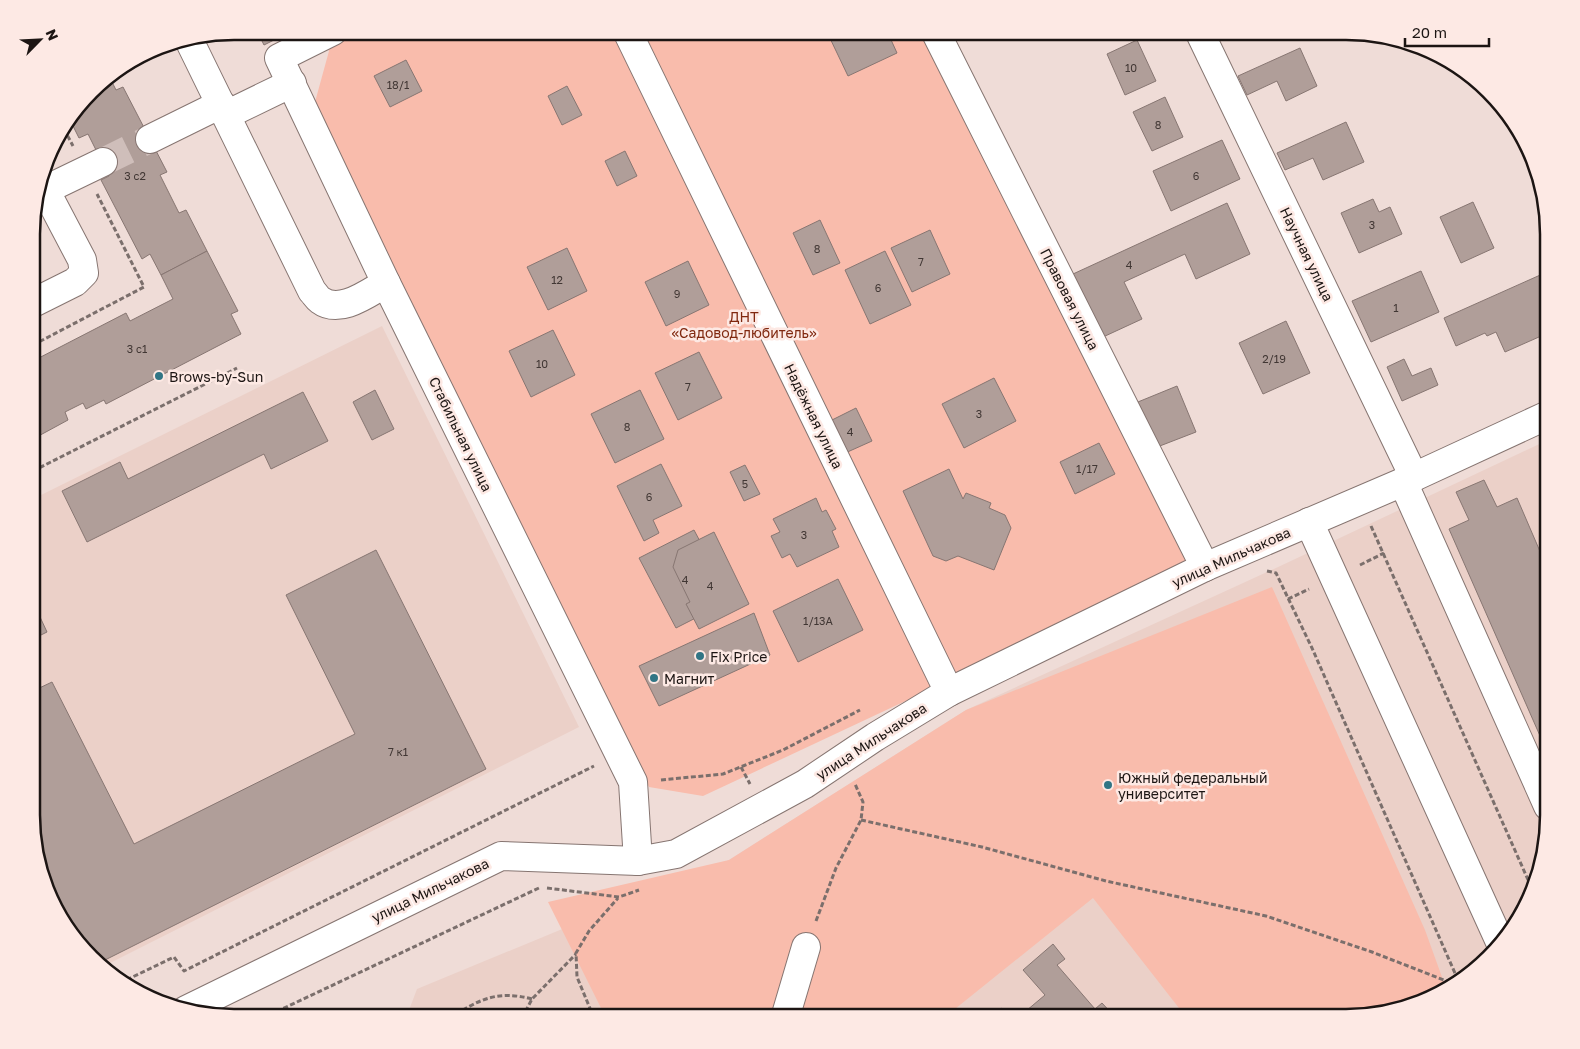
<svg xmlns="http://www.w3.org/2000/svg" width="1580" height="1049" viewBox="0 0 1580 1049" font-family="'Golos Text',sans-serif">
	<style>
		.built { fill: #ebd0c8 }
		.green { fill: #f9bcac }
		.building { fill: #b09e99; stroke: #877672 }
		.lines { fill: none; stroke-linecap: round; stroke-linejoin: round }
		.minor-tunnel { stroke: #cfbeba; stroke-width: 28; stroke-dasharray: 28 14; stroke-linecap: butt }
		.minor-casing { stroke: #867571; stroke-width: 30 }
		.path { stroke: #7b6f6c; stroke-width: 3; stroke-dasharray: 5 2.5; stroke-linecap: butt }
		.minor { stroke: #fff; stroke-width: 28 }
		.poi-dot { fill: #317585; stroke: #fde9e4; stroke-width: 2 }
		.labels { text-anchor: middle; dominant-baseline: central; stroke-width: 5; stroke-linejoin: round; paint-order: stroke }
		.number-label { font-size: 11px; fill: #413734 }
		.street-label { font-size: 14px; fill: #1c1513; stroke: #fde9e4 }
		.park-label { font-size: 14px; fill: #80280f; stroke: #fde9e4 }
		.poi-label { font-size: 14px; fill: #1c1513; stroke: #fde9e4; text-anchor: start }
		.rim { fill: none; stroke: #1c1513; stroke-width: 2.5 }
	</style>
	<rect width="100%" height="100%" fill="#efdcd7"/>
	<!-- built -->
	<g class="built">
		<path d="M382,326L579,727L104,966L59,917L33,841V499Z"/>
		<path d="M1548,440V828L1538,880L1514,928L1447,991L1359,1017L406,1018L417,989L729,860L966,710L1276,568Z"/>
	</g>
	<!-- green -->
	<g class="green">
		<path d="M319,31H924L1189,568L703,796L649,787L312,113L329,51Z"/>
		<path d="M1272,587L1425,930L1447,991L1359,1017H1186L1093,898L945,1017L606,1018L548,902L729,860L966,710Z"/>
	</g>
	<!-- building -->
	<g class="building">
		<path d="M257,31H284L286,34L264,45Z"/>
		<path d="M828,31H887L897,53L848,76L827,32Z"/>
		<path d="M1092,31H1107L1095,37Z"/>
		<path d="M1137,40L1156,81L1125,95L1107,54Z"/>
		<path d="M1300,48L1317,86L1286,101L1277,81L1247,95L1238,76Z"/>
		<path d="M406,60L422,91L390,107L374,76Z"/>
		<path d="M109,76L116,90L123,87L167,172L160,175L179,213L186,210L207,251L161,275L150,254L142,259L101,180L109,176L88,134L79,138L70,120L100,82Z"/>
		<path d="M567,86L582,115L562,125L548,96Z"/>
		<path d="M1165,97L1183,137L1152,151L1133,112Z"/>
		<path d="M1346,122L1364,162L1323,180L1313,158L1285,170L1277,153Z"/>
		<path d="M1222,140L1240,179L1171,211L1153,171Z"/>
		<path d="M625,151L637,176L617,186L605,161Z"/>
		<path d="M1373,199L1379,212L1390,207L1402,234L1359,253L1341,213Z"/>
		<path d="M1473,202L1494,248L1461,263L1440,217Z"/>
		<path d="M1227,203L1250,254L1196,279L1185,254L1124,282L1142,319L1103,337L1073,274Z"/>
		<path d="M820,220L840,263L813,275L793,233Z"/>
		<path d="M930,230L950,274L912,292L891,248Z"/>
		<path d="M567,248L587,291L548,310L527,267Z"/>
		<path d="M207,251L238,311L231,314L241,334L106,404L104,400L86,409L83,403L65,412L68,420L33,439V361L126,313L130,321L173,299L161,275Z"/>
		<path d="M885,251L911,305L870,324L845,270Z"/>
		<path d="M688,261L709,305L666,326L645,282Z"/>
		<path d="M1421,271L1439,312L1371,342L1352,301Z"/>
		<path d="M1547,272L1548,333L1505,352L1496,332L1487,336L1485,333L1456,346L1444,318Z"/>
		<path d="M1286,321L1310,373L1263,394L1239,343Z"/>
		<path d="M553,330L575,375L531,397L509,351Z"/>
		<path d="M699,352L722,398L678,420L655,373Z"/>
		<path d="M1404,359L1412,376L1431,368L1438,385L1402,401L1387,367Z"/>
		<path d="M994,378L1016,421L964,448L942,404Z"/>
		<path d="M1177,386L1196,432L1152,449L1133,404Z"/>
		<path d="M375,390L394,429L372,440L353,402Z"/>
		<path d="M640,390L664,439L615,463L591,414Z"/>
		<path d="M303,392L328,441L271,469L264,454L87,542L62,491L120,462L128,479Z"/>
		<path d="M856,408L872,441L843,454L828,422Z"/>
		<path d="M1099,443L1115,474L1075,494L1060,462Z"/>
		<path d="M661,464L682,506L653,520L659,533L644,541L617,486Z"/>
		<path d="M745,465L760,494L744,501L730,472Z"/>
		<path d="M949,469L963,499L966,493L991,503L989,508L1005,515L1011,528L994,570L958,556L946,561L933,556L903,491Z"/>
		<path d="M1484,480L1497,507L1517,498L1548,570V754L1449,529L1469,520L1456,492Z"/>
		<path d="M816,498L822,512L826,510L836,529L832,531L839,547L797,567L790,554L782,558L771,536L780,532L773,519Z"/>
		<path d="M694,530L731,600L676,628L639,558Z"/>
		<path d="M714,532L749,604L699,629L686,604L690,602L673,567L678,550Z"/>
		<path d="M376,550L486,769L101,962L59,917L48,887L50,886L33,841V691L52,682L134,844L355,734L286,595Z"/>
		<path d="M838,579L863,630L798,662L773,611Z"/>
		<path d="M33,602L47,632L33,639Z"/>
		<path d="M754,613L770,655L659,706L639,666Z"/>
		<path d="M1053,944L1065,959L1057,965L1095,1009L1102,1003L1115,1017L1020,1016L1045,995L1023,970Z"/>
		<path d="M1002,1008L1010,1017H991Z"/>
	</g>
	<g class="lines">
		<!-- minor-tunnel -->
		<path class="minor-tunnel" d="M103,162L150,139"/>
		<!-- minor casing -->
		<g class="minor-casing">
			<g id="minor">
				<path d="M333,31L279,58L386,283L633,782L638,861"/>
				<path d="M627,31L949,692"/>
				<path d="M935,31L1205,567"/>
				<path d="M1199,31L1414,477"/>
				<path d="M189,40L312,291C315,294 317,298 320,300C340,315 368,293 386,283"/>
				<path d="M226,115L292,83"/>
				<path d="M150,139L221,104"/>
				<path d="M45,190L103,162"/>
				<path d="M33,303L75,282L84,273L82,260L41,182"/>
				<path d="M1403,482L1548,806"/>
				<path d="M1309,522L1500,942"/>
				<path d="M186,1010L501,856L638,861L676,854L805,784L875,737L949,692L1205,567L1403,482L1548,415"/>
				<path d="M785,1018L806,947"/>
			</g>
		</g>
		<!-- path -->
		<g class="path">
			<path d="M64,129L73,146"/>
			<path d="M33,345L144,287L97,194"/>
			<path d="M33,471L237,368"/>
			<path d="M1371,526L1533,891"/>
			<path d="M1360,565L1384,553"/>
			<path d="M1267,571L1276,573L1312,648L1458,980"/>
			<path d="M1288,599L1309,589"/>
			<path d="M741,767L750,784"/>
			<path d="M661,780L723,774L783,750L860,710"/>
			<path d="M861,820L982,847L1106,881L1266,916L1372,952L1454,984"/>
			<path d="M547,888L619,897L639,890"/>
			<path d="M816,921L836,868L861,820L863,802L855,784"/>
			<path d="M120,983L174,957L184,971L594,766"/>
			<path d="M263,1018L541,887"/>
			<path d="M450,1018C480,999 497,990 532,999"/>
			<path d="M522,1018L532,999L576,954"/>
			<path d="M594,1018L577,977L576,953L589,931L618,898"/>
		</g>
		<!-- minor -->
		<use href="#minor" class="minor"/>
	</g>
	<!-- markers -->
	<g class="poi-dot">
		<circle cx="159" cy="376" r="5"/>
		<circle cx="700" cy="656" r="5"/>
		<circle cx="654" cy="678" r="5"/>
		<circle cx="1108" cy="785" r="5"/>
	</g>
	<g class="labels">
		<!-- number labels -->
		<g class="number-label">
			<text x="1131" y="67">10</text>
			<text x="398" y="84">18/1</text>
			<text x="1158" y="124">8</text>
			<text x="135" y="175">3 с2</text>
			<text x="1196" y="175">6</text>
			<text x="1372" y="224">3</text>
			<text x="817" y="248">8</text>
			<text x="921" y="261">7</text>
			<text x="1129" y="264">4</text>
			<text x="557" y="279">12</text>
			<text x="878" y="287">6</text>
			<text x="677" y="293">9</text>
			<text x="1396" y="307">1</text>
			<text x="137" y="348">3 с1</text>
			<text x="1274" y="358">2/19</text>
			<text x="542" y="363">10</text>
			<text x="688" y="386">7</text>
			<text x="979" y="413">3</text>
			<text x="627" y="426">8</text>
			<text x="850" y="431">4</text>
			<text x="1087" y="468">1/17</text>
			<text x="745" y="483">5</text>
			<text x="649" y="496">6</text>
			<text x="804" y="534">3</text>
			<text x="685" y="579">4</text>
			<text x="710" y="585">4</text>
			<text x="818" y="620">1/13А</text>
			<text x="398" y="751">7 к1</text>
		</g>
		<!-- street labels -->
		<g class="street-label">
			<text transform="translate(1307 254) rotate(64)">Научная улица</text>
			<text transform="translate(1070 299) rotate(63)">Правовая улица</text>
			<text transform="translate(814 416) rotate(64)">Надёжная улица</text>
			<text transform="translate(461 434) rotate(64)">Стабильная улица</text>
			<text transform="translate(1231 557) rotate(-24)">улица Мильчакова</text>
			<text transform="translate(871 741) rotate(-33)">улица Мильчакова</text>
			<text transform="translate(430 890) rotate(-26)">улица Мильчакова</text>
		</g>
		<!-- park labels -->
		<g class="park-label">
			<text x="744" y="316">ДНТ<tspan x="744" dy="16">«Садовод-любитель»</tspan></text>
		</g>
		<!-- poi labels -->
		<g class="poi-label">
			<text x="169" y="376">Brows-by-Sun</text>
			<text x="710" y="656">Fix Price</text>
			<text x="664" y="678">Магнит</text>
			<text x="1118" y="777">Южный федеральный<tspan x="1118" dy="16">университет</tspan></text>
		</g>
	</g>
	<!-- crop -->
	<path d="M0 0H1580V1049H0ZM234 40H1346A194 194 0 0 1 1540 234V815A194 194 0 0 1 1346 1009H234A194 194 0 0 1 40 815V234A194 194 0 0 1 234 40Z" fill="#fde9e4" fill-rule="evenodd"/>
	<path class="rim" d="M234 40H1346A194 194 0 0 1 1540 234V815A194 194 0 0 1 1346 1009H234A194 194 0 0 1 40 815V234A194 194 0 0 1 234 40Z"/>
	<!-- north arrow -->
	<g transform="translate(40 40) rotate(66)" stroke="#fde9e4" stroke-width="4" paint-order="stroke">
	<path d="M0-4L9 19L0 12L-9 19Z" fill="#1c1513"/>
	<text y="-8" font-size="14" font-weight="bold" text-anchor="middle" fill="#1c1513">N</text>
	</g>
	<!-- scale -->
	<path d="M1405 38v8h84v-8" fill="none" stroke="#1c1513" stroke-width="2.5"/>
	<text x="1412" y="38" font-size="15" fill="#1c1513" stroke="#fde9e4" stroke-width="4" paint-order="stroke">20 m</text>
</svg>
